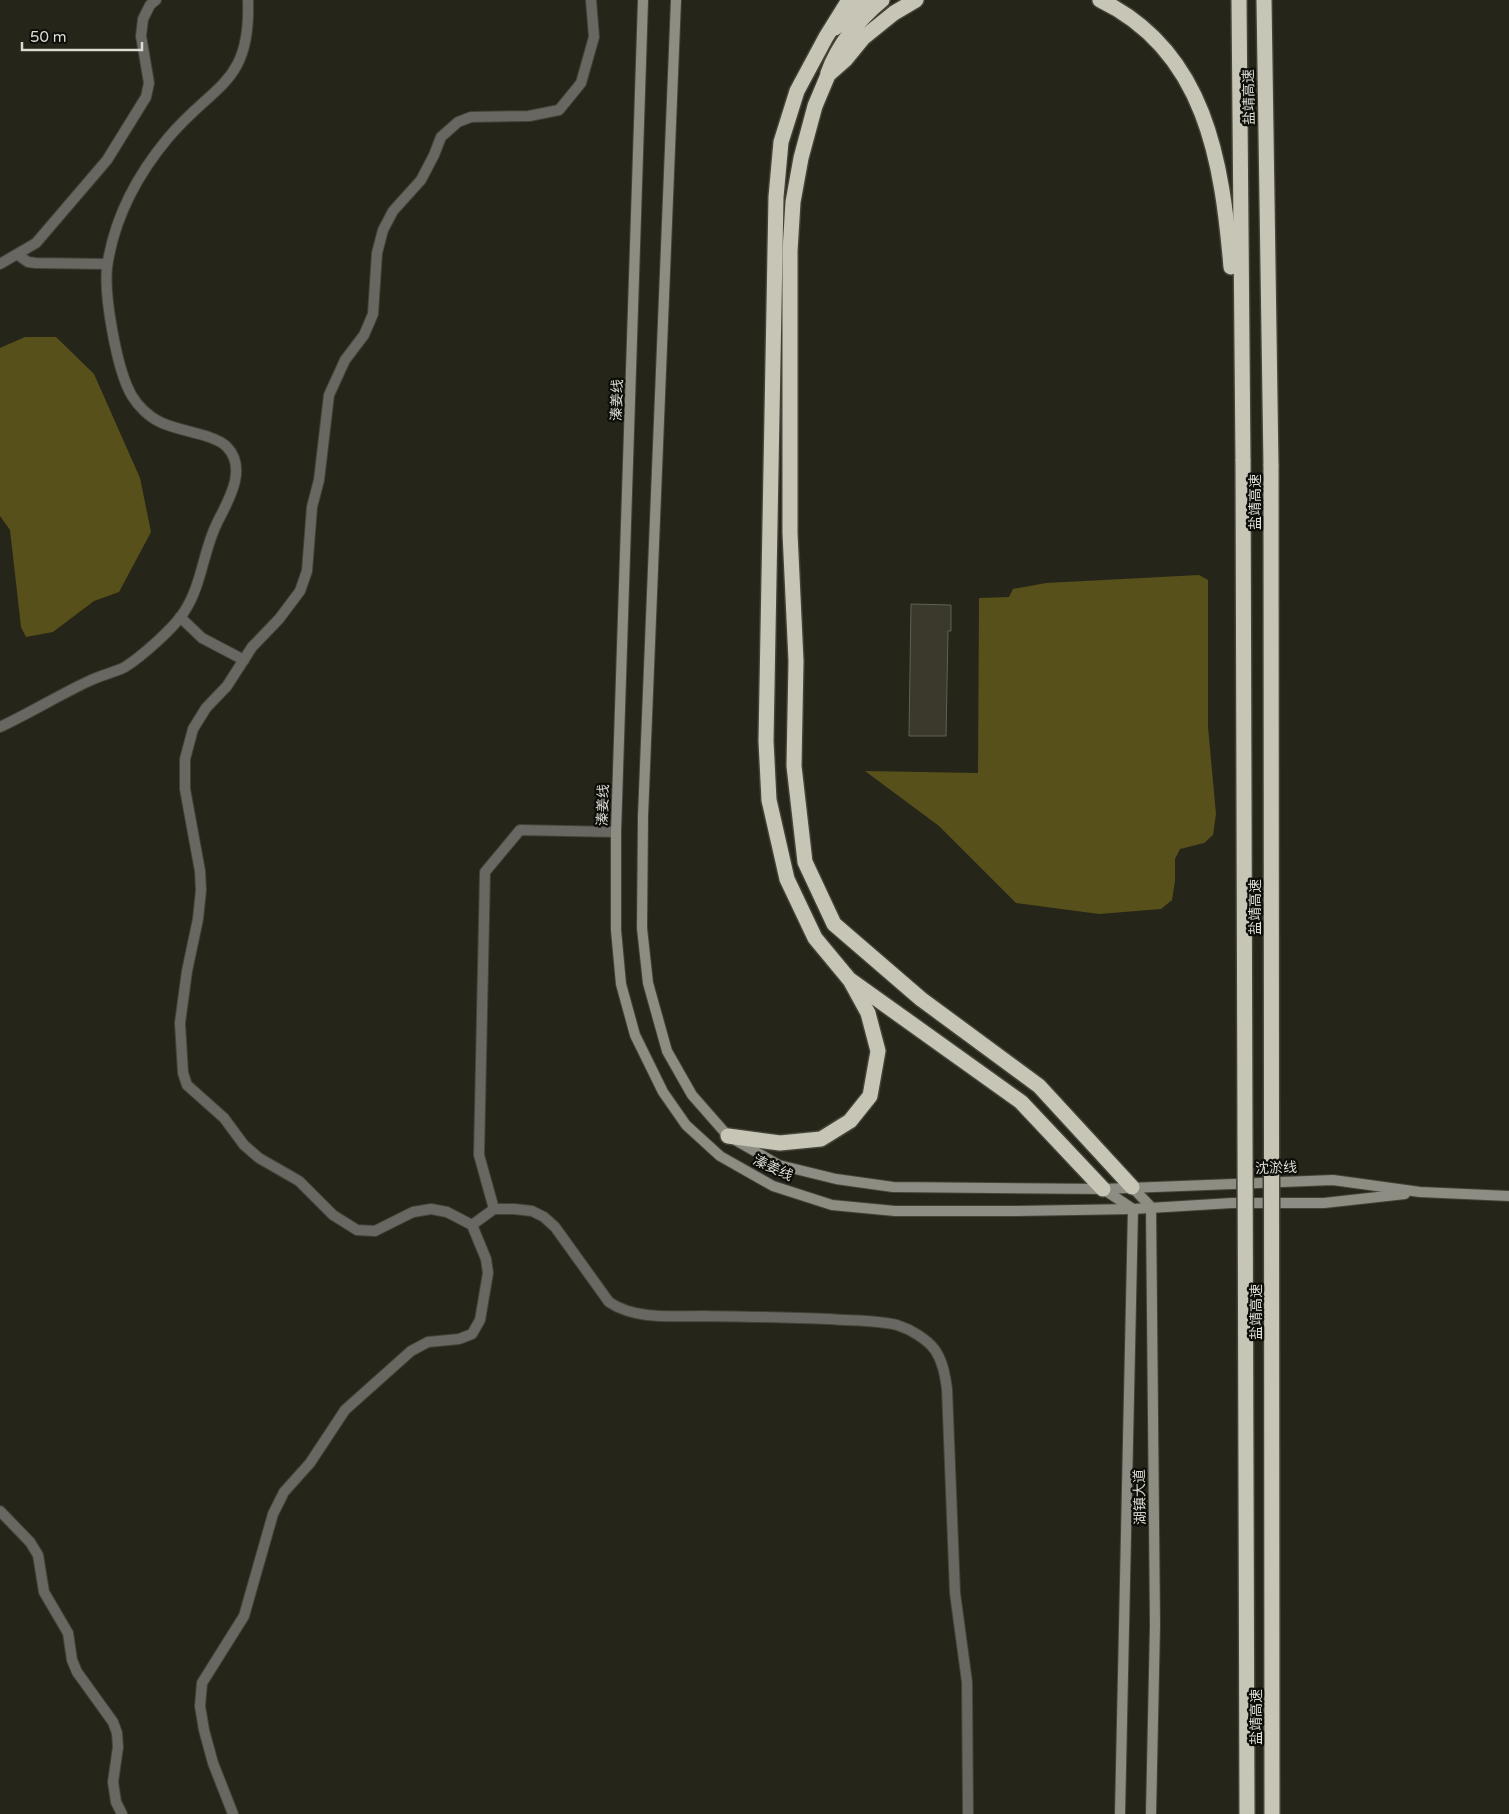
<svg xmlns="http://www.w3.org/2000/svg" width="1509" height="1814" viewBox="0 0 1509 1814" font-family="'Varela Round','Noto Sans SC',sans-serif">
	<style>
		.water { fill: #57501a }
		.building { fill: #3a392c; stroke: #616052 }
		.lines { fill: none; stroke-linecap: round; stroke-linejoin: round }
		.lane-casing { stroke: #434237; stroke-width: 12 }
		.secondary-casing { stroke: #434237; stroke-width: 12 }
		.highway-casing { stroke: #434237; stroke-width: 18 }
		.lane { stroke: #686761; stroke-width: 10 }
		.secondary { stroke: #8e8d83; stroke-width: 10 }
		.highway { stroke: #c7c5b6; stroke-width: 15 }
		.highway-bridge-casing { stroke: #434237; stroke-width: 18; stroke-linecap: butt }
		.highway-bridge { stroke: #c7c5b6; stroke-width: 15 }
		.labels { text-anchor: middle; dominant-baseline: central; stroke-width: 4.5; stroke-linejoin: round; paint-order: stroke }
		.street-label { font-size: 14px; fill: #dcdcd4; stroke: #0e0e09 }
	</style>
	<rect width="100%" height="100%" fill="#262519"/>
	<!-- water -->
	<g class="water">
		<path d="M25,337H56L94,374L140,478L151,532L119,592L94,601L53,632L26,637L21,627L10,530L0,516V348Z"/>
		<path d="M1199,575L1208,580V727L1216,814L1213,835L1204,843L1180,849L1175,859V881L1172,900L1161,909L1099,914L1016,903L939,826L865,771L978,773L979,598L1009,597L1013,589L1046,583Z"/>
	</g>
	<!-- building -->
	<path class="building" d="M911,604L951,605V631H948L946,736H909Z"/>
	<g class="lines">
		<!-- lane casing -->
		<g class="lane-casing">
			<g id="lane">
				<path d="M591,0L594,37L581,83L559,110L529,116L471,117L458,122L441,137L434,155L421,180L393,211L383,230L377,253L373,314L364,335L345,360L329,395L319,480L312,507L307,571L300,591L279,619L252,647L227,686L206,708L193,729L185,759V789L200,871L201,890L198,919L187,971L180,1023L183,1073L187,1085L224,1118L244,1145L259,1158L299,1181L333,1215L357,1230L375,1231L413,1212L431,1209L447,1212L472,1225L494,1209H514L532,1211L544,1217L555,1227L609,1302C635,1320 673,1316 704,1316C746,1317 787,1317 829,1319C851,1321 875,1320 897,1325C910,1329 927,1339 935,1350C943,1362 945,1375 947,1389L955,1593L967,1682L968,1814"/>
				<path d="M18,255L28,262L36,263L107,264"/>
				<path d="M0,264L36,243L107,160L146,97L149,83L141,36L143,19L150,5L156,0"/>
				<path d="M180,617L202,638L244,660"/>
				<path d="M0,727C30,713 59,695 89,681C101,675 113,673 125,667C141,657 174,628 184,612C202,585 203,551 217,523C228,501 248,469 227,447C215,434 177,431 160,422C149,417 138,406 132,396C117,371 102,290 108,261C116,214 138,174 168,138C214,83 251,85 248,0"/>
				<path d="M494,1209L479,1155L485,872L520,830L616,832"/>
				<path d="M0,1511L30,1542L38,1555L44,1592L68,1633L72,1660L77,1672L113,1722L117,1733L118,1747L113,1782L116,1802L122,1814"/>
				<path d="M233,1814L213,1763L204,1730L200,1706L202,1683L244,1616L273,1514L284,1492L310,1463L345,1410L411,1351L428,1342L459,1339L472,1334L480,1320L488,1273L486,1259L472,1225"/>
			</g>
		</g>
		<!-- secondary casing -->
		<g class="secondary-casing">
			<g id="secondary">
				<path d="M643,0L616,832V930L621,984L635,1035L663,1092L686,1125L720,1156L773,1186L832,1205L895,1211H1011L1133,1209L1232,1203H1324L1405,1194"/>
				<path d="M676,0L643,816L642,928L648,983L667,1051L692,1095L728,1136L779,1165L836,1179L893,1187L1103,1189L1333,1180L1420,1192L1509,1196"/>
				<path d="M1132,1187L1151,1207L1155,1625L1151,1814"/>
				<path d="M1103,1189L1133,1209"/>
				<path d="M1120,1814L1133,1209"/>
			</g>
		</g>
		<!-- highway casing -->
		<g class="highway-casing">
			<g id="highway">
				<path d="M849,0L826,37L797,91L781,142L776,197L766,741L769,800L787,879L815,938L849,979L1021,1102L1103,1189"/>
				<path d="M916,0L894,13L863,38L845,60L828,75L815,106L801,158L793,202L790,251V533L796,661L794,766L805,862L834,924L921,999L1039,1086L1132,1187"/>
				<path d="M1100,0C1206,51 1222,162 1231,267"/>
				<path d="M1239,0L1243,461"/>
				<path d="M1264,0L1271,466"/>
				<path d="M835,28L865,0"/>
				<path d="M828,73C838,45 859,19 882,0"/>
				<path d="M728,1136L780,1143L821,1139L850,1121L870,1096L878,1051L868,1013L851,982"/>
			</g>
		</g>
		<!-- lane -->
		<use href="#lane" class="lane"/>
		<!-- secondary -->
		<use href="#secondary" class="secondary"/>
		<!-- highway -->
		<use href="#highway" class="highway"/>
		<!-- highway-bridge casing -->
		<g class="highway-bridge-casing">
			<g id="highway-bridge">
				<path d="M1243,461L1247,1814"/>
				<path d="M1271,466L1272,1814"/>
			</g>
		</g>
		<!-- highway-bridge -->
		<use href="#highway-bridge" class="highway-bridge"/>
	</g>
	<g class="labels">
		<!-- street labels -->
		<g class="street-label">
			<text transform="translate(1249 97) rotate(-91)">盐靖高速</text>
			<text transform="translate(617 400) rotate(-88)">溱姜线</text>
			<text transform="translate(1255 502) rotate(-90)">盐靖高速</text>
			<text transform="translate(603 805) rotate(-88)">溱姜线</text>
			<text transform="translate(1255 907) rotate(-90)">盐靖高速</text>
			<text transform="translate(773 1168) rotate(25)">溱姜线</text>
			<text transform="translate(1276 1168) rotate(-2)">沈淤线</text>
			<text transform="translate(1256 1312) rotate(-90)">盐靖高速</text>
			<text transform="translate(1140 1497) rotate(-91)">湖镇大道</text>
			<text transform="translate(1256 1717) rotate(-90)">盐靖高速</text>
		</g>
	</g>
	<!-- scale -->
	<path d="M22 42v8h120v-8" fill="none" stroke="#dcdcd4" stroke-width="2.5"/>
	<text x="30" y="42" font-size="15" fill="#dcdcd4" stroke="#0e0e09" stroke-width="4" paint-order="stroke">50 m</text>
</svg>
